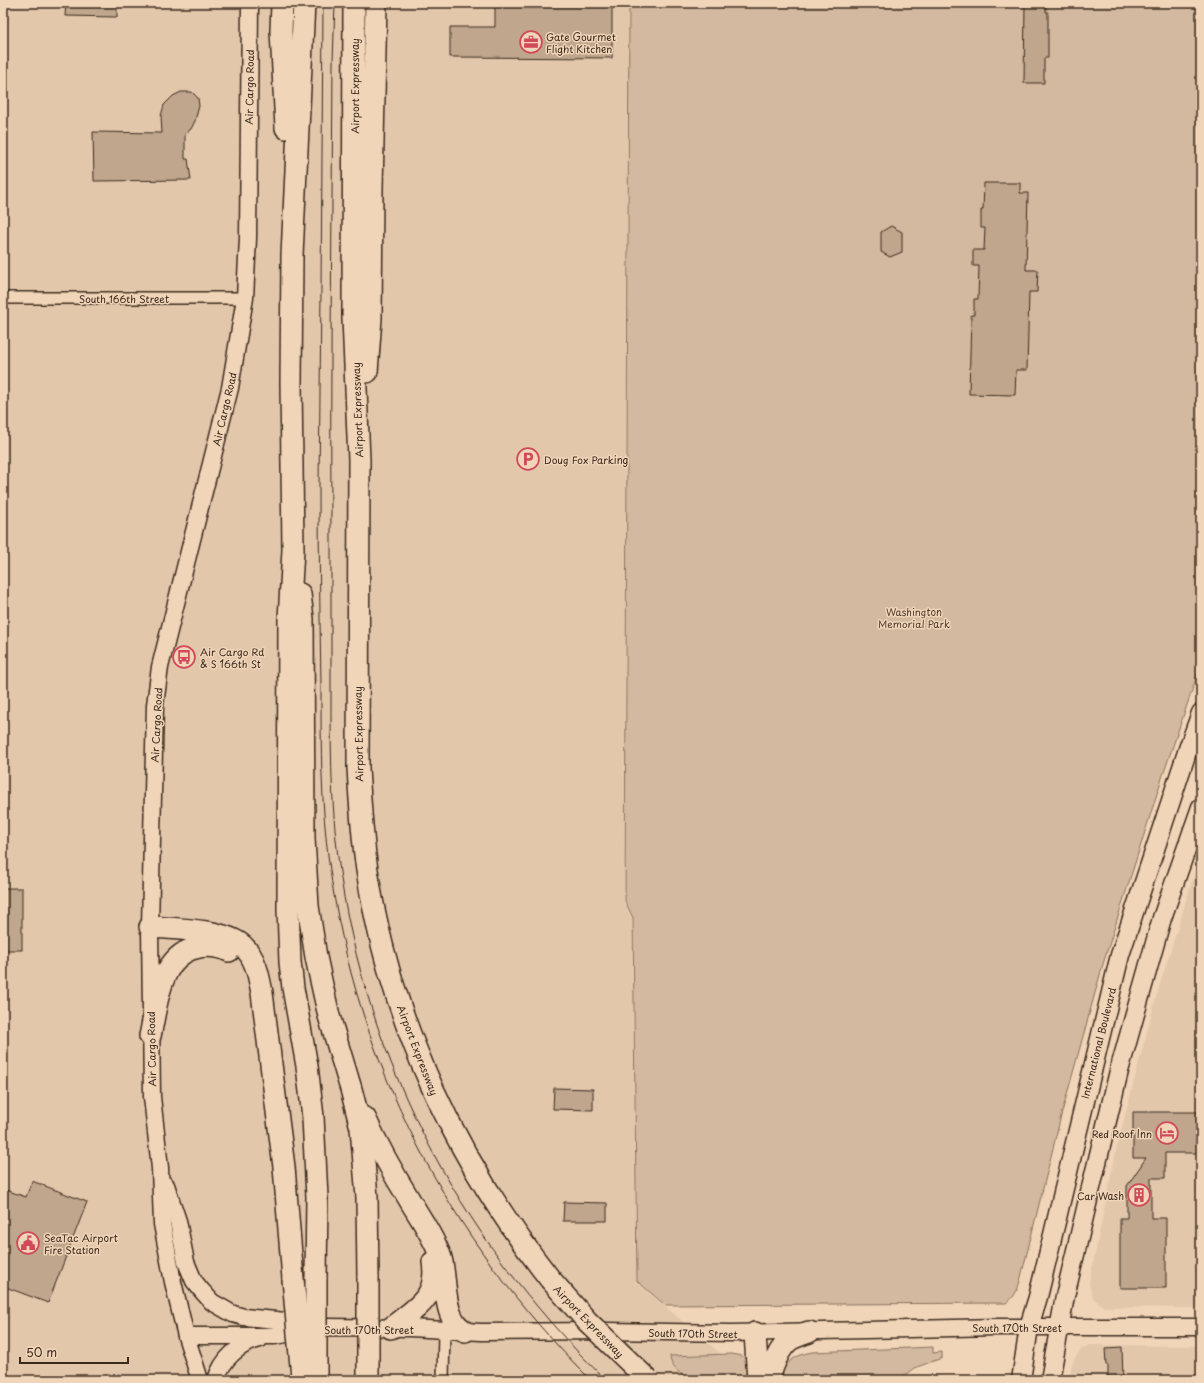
<svg xmlns="http://www.w3.org/2000/svg" width="1204" height="1383" viewBox="0 0 1204 1383" font-family="'Playpen Sans',sans-serif">
	<style>
		.built { fill: #e2c7ab }
		.green { fill: #d3b99f; stroke: #87725e }
		.building { fill: #bfa68d; stroke: #3b2a1e }
		.lines { fill: none; stroke-linecap: round; stroke-linejoin: round }
		.street-casing { stroke: #3b2a1e; stroke-width: 14 }
		.secondary-casing { stroke: #3b2a1e; stroke-width: 19 }
		.primary-casing { stroke: #3b2a1e; stroke-width: 21 }
		.highway-casing { stroke: #3b2a1e; stroke-width: 24 }
		.street { stroke: #f1d5b8; stroke-width: 11 }
		.secondary { stroke: #f1d5b8; stroke-width: 16 }
		.primary { stroke: #f1d5b8; stroke-width: 18 }
		.highway { stroke: #f1d5b8; stroke-width: 21 }
		.tram { stroke: #3b2a1e; stroke-width: 1 }
		.highway-bridge-casing { stroke: #3b2a1e; stroke-width: 24; stroke-linecap: butt }
		.highway-bridge { stroke: #f1d5b8; stroke-width: 21 }
		.labels { text-anchor: middle; dominant-baseline: central; stroke-width: 3; stroke-linejoin: round; paint-order: stroke }
		.poi-label { font-size: 10px; fill: #3b2a1e; stroke: #f1d5b8; text-anchor: start }
		.street-label { font-size: 10px; fill: #3b2a1e; stroke: #f1d5b8 }
		.park-label { font-size: 10px; fill: #523f31; stroke: #f1d5b8 }
	</style>
	<rect width="100%" height="100%" fill="#f1d5b8"/>
	<filter id="ink" filterUnits="userSpaceOnUse"><feTurbulence type="fractalNoise" baseFrequency=".025" numOctaves="2"/><feDisplacementMap in="SourceGraphic" scale="8" xChannelSelector="R" yChannelSelector="G"/><feConvolveMatrix kernelMatrix="1 2 1 2 8 2 1 2 1" color-interpolation-filters="sRGB"/></filter>
	<g filter="url(#ink)">
		<!-- built -->
		<g class="built">
			<path d="M3,3H628L624,902L632,919L636,1282L752,1380H3Z"/>
			<path d="M1201,853V1308L1104,1307L1093,1298L1089,1284L1117,1146L1157,994Z"/>
			<path d="M1090,1345L1201,1346V1380H1069L1072,1364L1076,1356L1081,1349Z"/>
		</g>
		<!-- green -->
		<g class="green">
			<path d="M629,3H1201V664L1162,778L1103,964L1061,1116L1020,1281C1017,1291 1015,1297 1006,1303L665,1305L637,1281L633,918L625,901Z"/>
			<path d="M933,1347V1353L942,1352V1358L914,1368L898,1380H778C783,1363 795,1355 812,1352Z"/>
			<path d="M731,1354L742,1356L749,1362L751,1380H688C680,1373 670,1367 670,1356Z"/>
		</g>
		<!-- building -->
		<g class="building">
			<path d="M66,3H117V17L65,16Z"/>
			<path d="M495,3H612V58L450,57V27H495Z"/>
			<path d="M1025,3H1046V12H1048V58H1044V83H1024Z"/>
			<path d="M181,92H192L198,98L199,106L195,121L191,129L185,134V159H188L191,180L94,181L93,132L162,133L161,116L164,105L173,96Z"/>
			<path d="M984,183H1020V193H1028L1026,270H1038L1037,292H1029L1027,370H1016L1015,395L969,394L971,315H974V299H978L979,266H973V250H984L985,228H981V210H983Z"/>
			<path d="M891,226L902,232V252L890,257L881,252V232Z"/>
			<rect x="3" y="888" width="19" height="62"/>
			<path d="M554,1088L593,1089V1110L553,1109Z"/>
			<path d="M1133,1112H1201V1153H1165V1178H1151V1218H1166V1288H1120V1218H1127V1186L1146,1158H1133Z"/>
			<path d="M32,1181L87,1202L48,1303L3,1286V1189L26,1197Z"/>
			<path d="M564,1202L607,1203V1221H563Z"/>
			<path d="M1122,1347L1123,1380H1108V1365H1106L1105,1348Z"/>
		</g>
		<g class="lines">
			<!-- street casing -->
			<g class="street-casing">
				<g id="street">
					<path d="M3,298H245"/>
					<path d="M443,1380L444,1330"/>
				</g>
			</g>
			<!-- secondary casing -->
			<g class="secondary-casing">
				<g id="secondary">
					<path d="M166,1185L178,1221L186,1262L194,1281L202,1291L212,1302L233,1314L244,1317L276,1320L307,1324"/>
					<path d="M186,1336H275L328,1327L410,1328L481,1332L606,1331L731,1333L997,1327H1201"/>
					<path d="M200,1380L186,1336L173,1282L162,1224L160,1168L152,1097L150,927L155,705L160,667L230,388L245,298L248,238L250,3"/>
					<path d="M216,1380C222,1359 239,1344 260,1339"/>
				</g>
			</g>
			<!-- primary casing -->
			<g class="primary-casing">
				<g id="primary">
					<path d="M1021,1380L1029,1327L1038,1297L1120,955L1189,746L1201,713"/>
					<path d="M1050,1380L1065,1296L1119,1071L1162,918L1201,807"/>
				</g>
			</g>
			<!-- highway casing -->
			<g class="highway-casing">
				<g id="highway">
					<path d="M282,3L281,31L286,128"/>
					<path d="M304,3L292,255L291,383L293,550L289,619L288,909L290,962L293,988L307,1066L313,1117L317,1197L316,1279"/>
					<path d="M354,3L353,318L359,460L358,768C360,802 362,836 367,870C390,1021 456,1160 550,1279"/>
					<path d="M367,372L371,318L372,188L376,3"/>
					<path d="M300,594L303,619L304,839L308,906L316,957L322,985L329,1016L351,1089L361,1128L367,1197L368,1278"/>
					<path d="M150,927C175,929 225,929 243,946C256,958 259,977 262,993L284,1167L293,1279"/>
					<path d="M150,1036C157,1005 159,958 195,948C207,945 218,946 229,951"/>
					<path d="M365,1118C378,1146 393,1173 409,1199C420,1218 434,1237 441,1258C447,1280 442,1320 465,1331"/>
					<path d="M391,1328C415,1308 439,1298 433,1262"/>
					<path d="M755,1333L758,1380"/>
					<path d="M769,1380C772,1367 779,1347 791,1339C797,1336 803,1334 809,1332"/>
				</g>
			</g>
			<!-- street -->
			<use href="#street" class="street"/>
			<!-- secondary -->
			<use href="#secondary" class="secondary"/>
			<!-- primary -->
			<use href="#primary" class="primary"/>
			<!-- highway -->
			<use href="#highway" class="highway"/>
			<!-- tram -->
			<g class="tram">
				<path d="M323,3C322,163 321,324 319,484C319,552 320,620 321,689C321,747 321,805 329,863C356,1062 448,1240 591,1380"/>
				<path d="M335,3L333,62C332,223 330,384 331,545C331,594 331,643 331,693C331,742 331,791 336,840C358,1047 456,1236 606,1380"/>
			</g>
			<!-- highway-bridge casing -->
			<g class="highway-bridge-casing">
				<g id="highway-bridge">
					<path d="M368,1278V1379"/>
					<path d="M293,1279L302,1377"/>
					<path d="M316,1279V1380"/>
					<path d="M550,1279L587,1321L648,1380"/>
				</g>
			</g>
			<!-- highway-bridge -->
			<use href="#highway-bridge" class="highway-bridge"/>
		</g>
	</g>
	<!-- icons -->
	<defs>
		<g id="office-ring" transform="scale(1.15)"><circle r="9.5" fill="#f1d5b8" stroke="#d1495b" stroke-width="1.5"/><path d="M-6-3h4V-5.5h4V-3h4V5H-6ZM-1-4.5V-3h2v-1.5ZM-6 0V1H6V0Z" fill="#d1495b"/></g>
		<g id="parking-ring" transform="scale(1.15)"><circle r="9.5" fill="#f1d5b8" stroke="#d1495b" stroke-width="1.5"/><path d="M-3.5-5.5H1a3.5 3.5 0 0 1 0 7H-1V5.5H-3.5ZM-1-3.4V-.6H.8a1.4 1.4 0 0 0 0-2.8Z" fill="#d1495b"/></g>
		<g id="bus-ring" transform="scale(1.15)"><circle r="9.5" fill="#f1d5b8" stroke="#d1495b" stroke-width="1.5"/><path d="M-5-6H5V4H4V6H2V4H-2V6H-4V4H-5ZM-3.5-4V0h7V-4ZM-3.5 1.2v1.5H-2V1.2ZM2 1.2v1.5H3.5V1.2Z" fill="#d1495b"/></g>
		<g id="hotel-ring" transform="scale(1.15)"><circle r="9.5" fill="#f1d5b8" stroke="#d1495b" stroke-width="1.5"/><path d="M-6-4.5h1.5V1H6V5H4.5V3h-9V5H-6ZM-4 0a1.8 1.8 0 1 1 3.6 0ZM.5 0V-2.5h3Q6-2.5 6 0Z" fill="#d1495b"/></g>
		<g id="building-ring" transform="scale(1.15)"><circle r="9.5" fill="#f1d5b8" stroke="#d1495b" stroke-width="1.5"/><path d="M-4-6H4V6H1V3H-1V6H-4ZM-2.5-4.3h1.7v1.8h-1.7ZM.8-4.3h1.7v1.8H.8ZM-2.5-1h1.7V.8h-1.7ZM.8-1h1.7V.8H.8Z" fill="#d1495b"/></g>
		<g id="civic-ring" transform="scale(1.15)"><circle r="9.5" fill="#f1d5b8" stroke="#d1495b" stroke-width="1.5"/><path d="M-.6-6.5H3V-4.5H.6V-3L4-1V1h2V6H-6V1h2V-1L-.6-3ZM-1.2 2.5V6h2.4V2.5Z" fill="#d1495b"/></g>
	</defs>
	<g fill-rule="evenodd">
		<use href="#office-ring" x="531" y="42"/>
		<use href="#parking-ring" x="528" y="459"/>
		<use href="#bus-ring" x="184" y="657"/>
		<use href="#hotel-ring" x="1167" y="1133"/>
		<use href="#building-ring" x="1139" y="1195"/>
		<use href="#civic-ring" x="28" y="1243"/>
	</g>
	<g class="labels">
		<!-- poi labels -->
		<g class="poi-label">
			<text x="546" y="36">Gate Gourmet<tspan x="546" dy="12">Flight Kitchen</tspan></text>
			<text x="544" y="459">Doug Fox Parking</text>
			<text x="200" y="651">Air Cargo Rd<tspan x="200" dy="12">&amp; S 166th St</tspan></text>
			<text x="1152" y="1133" text-anchor="end">Red Roof Inn</text>
			<text x="1124" y="1195" text-anchor="end">Car Wash</text>
			<text x="44" y="1237">SeaTac Airport<tspan x="44" dy="12">Fire Station</tspan></text>
		</g>
		<!-- street labels -->
		<g class="street-label">
			<text transform="translate(354 86) rotate(-90)">Airport Expressway</text>
			<text transform="translate(249 87) rotate(-89)">Air Cargo Road</text>
			<text x="124" y="298">South 166th Street</text>
			<text transform="translate(224 409) rotate(-77)">Air Cargo Road</text>
			<text transform="translate(357 410) rotate(-92)">Airport Expressway</text>
			<text transform="translate(156 725) rotate(-87)">Air Cargo Road</text>
			<text transform="translate(358 734) rotate(-91)">Airport Expressway</text>
			<text transform="translate(1098 1043) rotate(-76)">International Boulevard</text>
			<text transform="translate(151 1049) rotate(-91)">Air Cargo Road</text>
			<text transform="translate(418 1050) rotate(69)">Airport Expressway</text>
			<text transform="translate(589 1321) rotate(46)">Airport Expressway</text>
			<text x="1017" y="1327">South 170th Street</text>
			<text x="369" y="1329">South 170th Street</text>
			<text transform="translate(693 1333) rotate(1)">South 170th Street</text>
		</g>
		<!-- park labels -->
		<g class="park-label">
			<text x="914" y="611">Washington<tspan x="914" dy="12">Memorial Park</tspan></text>
		</g>
	</g>
	<!-- margin -->
	<rect width="1204" height="1383" fill="none" stroke="#f1d5b8" stroke-width="16"/>
	<rect x="8" y="8" width="1188" height="1367" fill="none" stroke="#3b2a1e" stroke-width="1.5" filter="url(#ink)"/>
	<!-- scale -->
	<path d="M20 1357v6h108v-6" fill="none" stroke="#3b2a1e" stroke-width="2"/>
	<text x="26" y="1357" font-size="12" fill="#3b2a1e" stroke="#f1d5b8" stroke-width="3" paint-order="stroke">50 m</text>
</svg>
